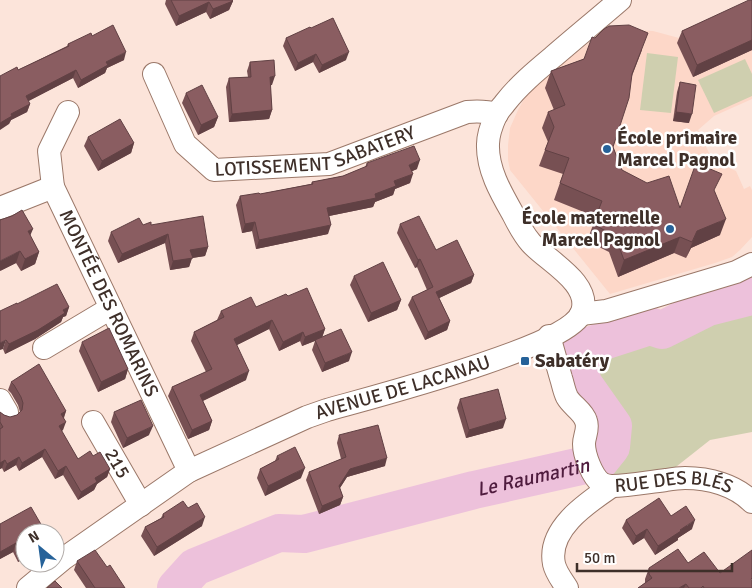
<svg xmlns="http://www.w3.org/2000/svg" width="752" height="588" viewBox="0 0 752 588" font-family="Signika,sans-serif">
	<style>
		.built { fill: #fdd7c8 }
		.green { fill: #cfcfaf }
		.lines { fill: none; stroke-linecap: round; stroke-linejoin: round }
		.river { stroke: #edc1db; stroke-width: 38 }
		.street-casing { stroke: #9b7869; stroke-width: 24 }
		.street { stroke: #fff; stroke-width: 22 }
		.wall { fill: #775053 }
		.shaded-wall { fill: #614144 }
		.building { fill: #8a5d61; stroke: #614144 }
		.poi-dot { fill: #266299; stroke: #fff; stroke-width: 2 }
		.labels { text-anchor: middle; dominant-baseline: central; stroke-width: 5; stroke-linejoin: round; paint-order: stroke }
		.poi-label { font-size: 19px; font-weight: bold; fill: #3e2f29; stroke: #fff; text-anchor: start }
		.street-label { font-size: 19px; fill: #3e2f29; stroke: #fff }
		.water-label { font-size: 20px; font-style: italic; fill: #4f1c3e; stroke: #fff }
	</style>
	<rect width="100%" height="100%" fill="#fce4da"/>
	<!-- built -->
	<path class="built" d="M752,4V99L714,116L698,130L709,153L721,164L736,171L744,189L750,186L752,190V237L740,250L732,257L715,263L610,294L510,170L508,160V145L510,128L518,110L527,94L535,86L606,29L653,31L679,38Z"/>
	<!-- green -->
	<g class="green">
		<path d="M647,53L678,57L671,113L640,110Z"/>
		<path d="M745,59L752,74V96L714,113L698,80Z"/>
		<path d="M752,285V432L710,440L672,470L611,480L596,445L571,339Z"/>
	</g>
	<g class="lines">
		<!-- river -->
		<path class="river" id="s1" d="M176,588L195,567L279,533L304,534L474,490L599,462L611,447L613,426L582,382L579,349L650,326L662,330L708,307L752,296"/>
		<!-- street casing -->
		<g class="street-casing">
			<g id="street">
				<path id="s2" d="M154,74L185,144L214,170L329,164L467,112C478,111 486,111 497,114"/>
				<path d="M53,187L49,151L68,112"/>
				<path id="s3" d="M0,208L53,187L189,471"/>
				<path d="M581,314L606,311L736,272L752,264"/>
				<path id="s4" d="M549,336C553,350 557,364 561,378C563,384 564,391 567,397C572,406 583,411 586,421C589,429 584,436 584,444C584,455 592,476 601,483C604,485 608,486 612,486C630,486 648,482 666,480C672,479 679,478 685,478C709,478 735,485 752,502"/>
				<path d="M44,348L111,308"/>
				<path d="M0,400L7,412"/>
				<path id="s5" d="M93,422L141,505"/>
				<path id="s6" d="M28,588L63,559L189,471L307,417L327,410C369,398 569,347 582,312C592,283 547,261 531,243C524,235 518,224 513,214C501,193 487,169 488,144C488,134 492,124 496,115C498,111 502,107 505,103C519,85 536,71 554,56C576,37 598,19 620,0"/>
				<path d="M567,588C562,580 556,573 554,564C547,529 587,503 612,486"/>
			</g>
		</g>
		<!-- street -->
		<use href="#street" class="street"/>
	</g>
	<!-- wall -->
	<g class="wall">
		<path d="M166,0H232L233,1L229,10L210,19L206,12L176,26L165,4Z"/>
		<path d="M752,0V50L693,77L677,43L682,31Z"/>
		<path d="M311,28L346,60L319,73L313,62L295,71L283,46L286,38Z"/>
		<path d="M92,36L124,60L107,68L105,73L78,88L73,78L28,101L30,104L27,112L11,120L9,124L18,70L67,46L68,44Z"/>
		<path d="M595,38L642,50L632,76L613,147L622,170L680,207L715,192L720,235L691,248L686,258L674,253L618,277L609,252L587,241L596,217L554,200L563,174L539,166L548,142L542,128L548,112L554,110L545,88L551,71L584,59Z"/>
		<path d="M250,62L272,85H270L272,110L269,119L229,122L226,87L229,78L248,77L247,71Z"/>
		<path d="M680,82L689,123L673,121L677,92Z"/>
		<path d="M186,93L218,117L214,127L198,135L182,103Z"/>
		<path d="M88,137L134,143L131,153L98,171L84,146Z"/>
		<path d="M367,163L417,169L412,171L410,183L395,189L393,195L375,202L373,207L329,216L328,234L256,249L252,231L242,233L236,205L240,196L260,194L311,184L312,182L343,176L365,167Z"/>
		<path d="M400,224L436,250L474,275L471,283L439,298L450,321L447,330L425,340L408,305L412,297L427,290L417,267L415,268L397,233Z"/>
		<path d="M143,225H151L208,247L205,256L192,258L189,267L170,270L165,243L118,263L108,241L111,232Z"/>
		<path d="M30,236L39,252L35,264L21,271L16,263L0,271Z"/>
		<path d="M354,276L401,300L397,310L368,322L350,285Z"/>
		<path d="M288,296L325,329L322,337L349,361L322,372L312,350L315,341L302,346L300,341L279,351L269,329L237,345L246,380L203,401L212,421L209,430L188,439L168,396L172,387L206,372L191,341L194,332L217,320L221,311L256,307Z"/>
		<path d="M17,304L69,307L66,316L63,317L61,322L35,339L5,354L3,349Z"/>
		<path d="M82,342L128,369L125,379L98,392L79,351Z"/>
		<path d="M11,382L66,411L64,418L63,430L61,431L78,459L93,456L110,469L107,477L97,484L94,490L78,500L63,475L55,479L42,457L19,471L16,465L4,472L2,468L0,469V412L4,415L10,417L17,415L20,412L18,405L11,393L8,390Z"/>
		<path d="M460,399L503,428L466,438L457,408Z"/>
		<path d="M114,412L149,435L123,448L111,422Z"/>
		<path d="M339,435L385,466L347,477L340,488L343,497L340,505L319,514L306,480L309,472L341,459L337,443Z"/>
		<path d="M277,456L301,478L265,496L257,478L260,469L275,461Z"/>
		<path d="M188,508L202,526L154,556L141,536L145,527L161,518L163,514Z"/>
		<path d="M671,516L692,529L678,538V540L655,555L644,538L633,545L622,528L626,520Z"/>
		<path d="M0,524L25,533V558L18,562L13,552L0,559Z"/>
		<path d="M77,561L107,567L125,588H86L74,570Z"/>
		<path d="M649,568L720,573L752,588H638L645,583V579Z"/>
	</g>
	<!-- shaded-wall -->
	<g class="shaded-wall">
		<path d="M233,1L229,10L210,19L213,9Z"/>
		<path d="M209,2L206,12L176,26L179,16Z"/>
		<path d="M752,40V50L693,77L697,65Z"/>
		<path d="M126,52L124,60L107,68L105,73L78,88L81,80L106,62Z"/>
		<path d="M349,52L346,60L319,73L322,65Z"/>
		<path d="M316,54L313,62L295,71L298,63Z"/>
		<path d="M76,70L73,78L23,104L26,96Z"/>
		<path d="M275,76L272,85L266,86L270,77Z"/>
		<path d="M30,104L27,112L11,120L9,124L0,130V123L11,114Z"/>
		<path d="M272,110L269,119L229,122L232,114Z"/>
		<path d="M676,112L692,114L689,123L673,121Z"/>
		<path d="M218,117L214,127L198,135L201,125Z"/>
		<path d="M134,143L131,153L98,171L102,161Z"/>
		<path d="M420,160L417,169L406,174L409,165Z"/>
		<path d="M413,174L410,183L395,189L393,195L375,202L373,207L324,217L327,208Z"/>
		<path d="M726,219L720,235L691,248L686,258L697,231Z"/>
		<path d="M255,222L252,231L242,233L245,224Z"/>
		<path d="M331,225L328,234L256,249L259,240Z"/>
		<path d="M33,229L28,241V231Z"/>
		<path d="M168,234L165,243L118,263L122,254Z"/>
		<path d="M680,237L674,253L618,277L624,260Z"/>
		<path d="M208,247L205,256L192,258L189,267L170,270L173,261L190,250Z"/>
		<path d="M20,251L16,263L0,271V261Z"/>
		<path d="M39,252L35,264L21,271L25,259Z"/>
		<path d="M420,259L417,267L415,268L418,260Z"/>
		<path d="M474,275L471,283L433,301L436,292Z"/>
		<path d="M401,300L397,310L368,322L371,313Z"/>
		<path d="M69,307L66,316L63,317L61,322L35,339L5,354L9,344L63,310Z"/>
		<path d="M272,320L269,329L231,348L234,339Z"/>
		<path d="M450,321L447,330L425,340L428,332Z"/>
		<path d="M325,329L322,338L302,346L305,337Z"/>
		<path d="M303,332L300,341L279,351L283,342Z"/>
		<path d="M6,340L3,349L0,350V343Z"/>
		<path d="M352,352L349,361L322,372L325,363Z"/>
		<path d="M128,369L125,379L98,392L101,382Z"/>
		<path d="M249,371L246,380L196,404L200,395Z"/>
		<path d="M66,411L63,419L61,414Z"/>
		<path d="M506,419L503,428L466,438L469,430Z"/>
		<path d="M212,421L209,430L188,439L192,430Z"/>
		<path d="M66,422L63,430L56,435L59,426Z"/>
		<path d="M153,426L149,435L123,448L127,438Z"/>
		<path d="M45,449L42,457L19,471L22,463Z"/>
		<path d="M19,457L16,465L4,472L7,464Z"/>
		<path d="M387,458L385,466L347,477L336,494L339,486L350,469Z"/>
		<path d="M5,460L2,468L0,469V463Z"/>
		<path d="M66,466L63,475L55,479L58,471Z"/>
		<path d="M305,468L301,478L265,496L268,486Z"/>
		<path d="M110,469L107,477L97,484L94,490L78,500L81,492L95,478Z"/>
		<path d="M343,497L340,505L319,514L322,506Z"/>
		<path d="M205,517L202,526L154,556L157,547Z"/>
		<path d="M695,520L692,529L678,538V540L655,555L658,546Z"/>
		<path d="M647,529L644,538L633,545L636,536Z"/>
		<path d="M16,543L13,552L0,559V552Z"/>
		<path d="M25,551V558L18,562L21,553Z"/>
		<path d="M686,584L684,588H679Z"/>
	</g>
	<!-- building -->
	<g class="building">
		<path d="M171,0H232L233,1L213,9L209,2L179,16Z"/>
		<path d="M749,0H752V40L697,65L682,31Z"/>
		<path d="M333,18L349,52L322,65L316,54L298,63L286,38L310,27L311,28Z"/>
		<path d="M113,25L126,52L106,62L108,65L81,80L76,70L26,96L30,104L11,114L12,116L0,123V76L17,67L18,70L69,46L68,44L91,33L92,36Z"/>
		<path d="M629,25L648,33L632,74L629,98L613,147L622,170L647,183L669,176L680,208L696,163L722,174L714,190L726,219L697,231L692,242L680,237L624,260L615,236L593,224L602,201L560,183L569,158L545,150L554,127L548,112L565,105L551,71L584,59L592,37L595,38L604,29L609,26Z"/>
		<path d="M274,60L275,76L270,77L272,110L232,114L229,78L251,77L250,62Z"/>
		<path d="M680,82L696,85L692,114L676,112Z"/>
		<path d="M202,85L218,117L201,125L186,93Z"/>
		<path d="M120,119L134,143L102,161L88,137Z"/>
		<path d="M414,146L420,160L409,165L413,174L394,181L396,186L375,194L376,198L327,208L331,225L259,240L255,222L245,224L240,196L259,193L260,194L313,184L312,182L343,176L367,166V163Z"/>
		<path d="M22,210L33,229L28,231L39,252L25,259L20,251L0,261V220L12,216Z"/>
		<path d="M203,216L208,247L190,250L193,258L173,261L168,234L122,254L111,232L139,218L143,225L151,222V225Z"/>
		<path d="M419,216L436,250L457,240L474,275L436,292L450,321L428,332L412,297L433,287L420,259L418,260L400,224Z"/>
		<path d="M383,262L401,300L371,313L354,276Z"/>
		<path d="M57,284L69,307L63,310L65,313L38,330L9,344L6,340L0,343V311L17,303V304Z"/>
		<path d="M307,288L325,329L305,337L303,332L283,342L272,320L234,339L249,371L200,395L212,421L192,430L172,387L212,369L194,332L224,317L221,311L251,297L256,307L286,294L288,296Z"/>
		<path d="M109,328L128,369L101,382L82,342Z"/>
		<path d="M341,329L352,352L325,363L315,340Z"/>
		<path d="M39,364L66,411L61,414L66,422L59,426L78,459L90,451L93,456L100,452L110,469L95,478L97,482L81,492L66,466L58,471L45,449L22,463L19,457L7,464L5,460L0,463V429L3,427L0,422V412L4,415L10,417L17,415L22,410L23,403L21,397L14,385L11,382Z"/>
		<path d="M498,389L506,419L469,430L460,399Z"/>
		<path d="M141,400L153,426L127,438L114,412Z"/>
		<path d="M378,425L387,458L350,469L339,486L343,497L322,506L309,472L346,457L339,435Z"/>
		<path d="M295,447L305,468L268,486L260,469L279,459L277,456Z"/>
		<path d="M659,498L671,516L686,506L695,520L680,530L681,531L658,546L647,529L636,536L626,520Z"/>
		<path d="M183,501L188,508L197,503L205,517L157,547L145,527L164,517L163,514Z"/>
		<path d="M31,507L46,533H25V551L21,553L16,543L0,552V524Z"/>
		<path d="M678,549L688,563L704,552L720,573L752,550V578L751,579L752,581V588H704L703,586L701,588H689L686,584L679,588H638L652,578L649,574V568Z"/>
		<path d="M95,550L107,567L110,565L125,588H95L77,561Z"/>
		<path d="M55,581L62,588H47Z"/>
	</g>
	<!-- markers -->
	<g class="poi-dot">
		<circle cx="607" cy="149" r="5"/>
		<circle cx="670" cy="229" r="5"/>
		<rect x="520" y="356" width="10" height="10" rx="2.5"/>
	</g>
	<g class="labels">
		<!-- poi labels -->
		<g class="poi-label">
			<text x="617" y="138">École primaire<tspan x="617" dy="22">Marcel Pagnol</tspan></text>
			<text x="660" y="218" text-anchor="end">École maternelle<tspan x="660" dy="22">Marcel Pagnol</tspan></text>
			<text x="535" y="361">Sabatéry</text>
		</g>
		<!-- street labels -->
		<g class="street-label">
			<text stroke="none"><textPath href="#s2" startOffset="219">LOTISSEMENT SABATERY</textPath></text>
			<text stroke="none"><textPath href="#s3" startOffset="186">MONTÉE DES ROMARINS</textPath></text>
			<text stroke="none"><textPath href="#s6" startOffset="429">AVENUE DE LACANAU</textPath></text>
			<text stroke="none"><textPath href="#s5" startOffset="48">215</textPath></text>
			<text stroke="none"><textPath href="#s4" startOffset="235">RUE DES BLÉS</textPath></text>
		</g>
		<!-- water labels -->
		<g class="water-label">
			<text stroke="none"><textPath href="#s1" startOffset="380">Le Raumartin</textPath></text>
		</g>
	</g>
	<!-- north arrow -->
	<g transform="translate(40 548) rotate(331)"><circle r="24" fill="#ffffff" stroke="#b2aca9"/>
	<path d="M0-4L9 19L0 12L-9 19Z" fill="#266299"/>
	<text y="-8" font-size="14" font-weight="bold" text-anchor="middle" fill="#3e2f29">N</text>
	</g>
	<!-- scale -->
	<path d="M577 563v8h155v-8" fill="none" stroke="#3e2f29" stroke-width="2.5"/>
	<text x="584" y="563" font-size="15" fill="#3e2f29" stroke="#ffffff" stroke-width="4" paint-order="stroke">50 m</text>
</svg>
